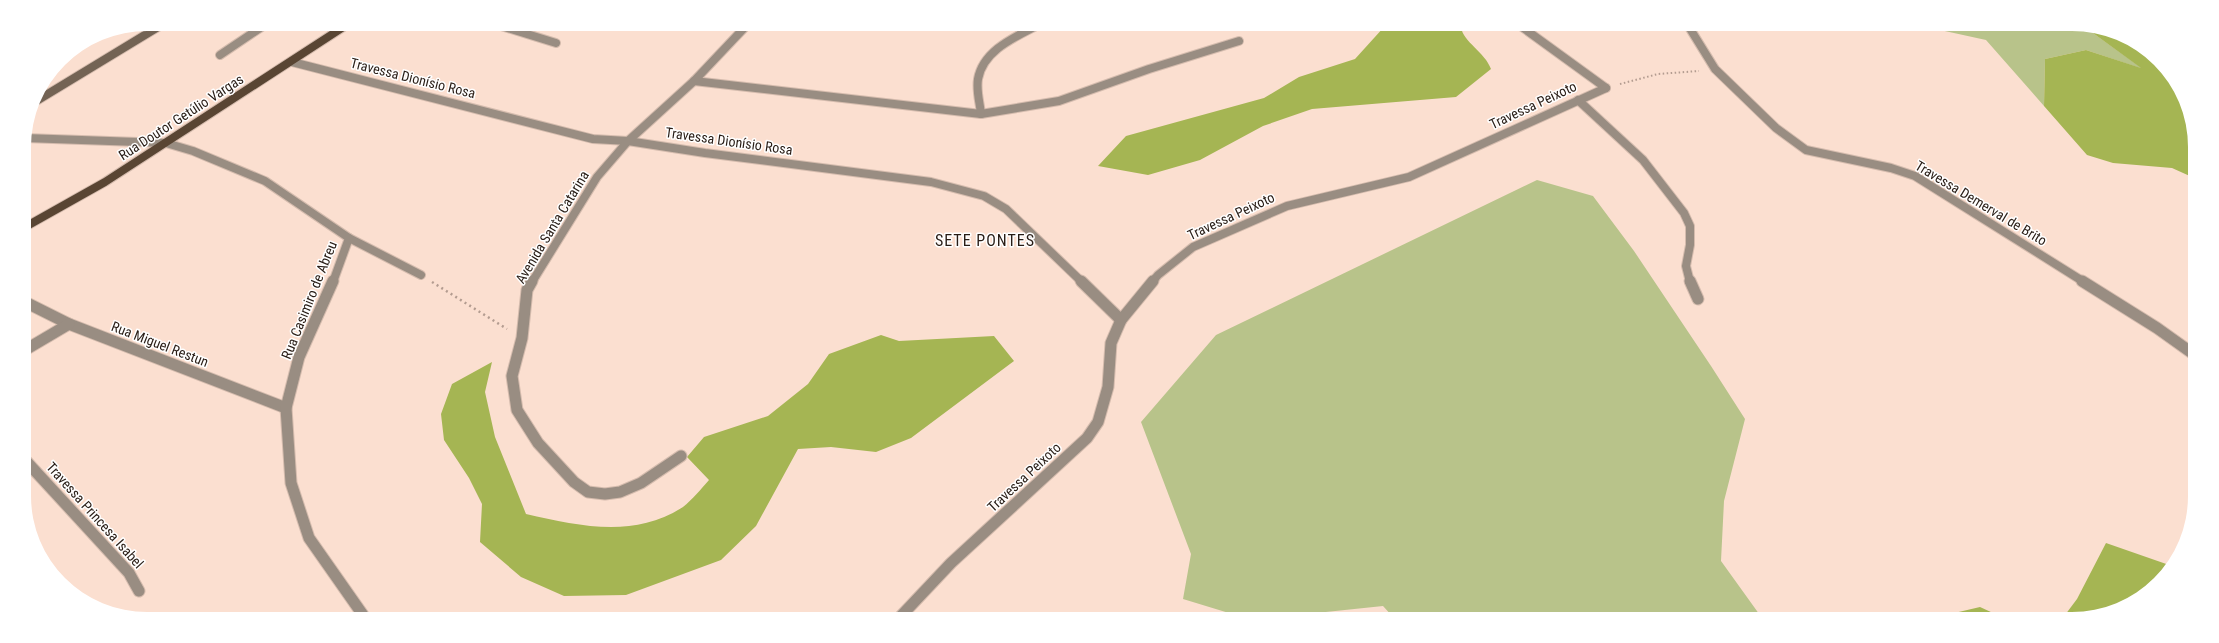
<svg xmlns="http://www.w3.org/2000/svg" width="2219" height="643" viewBox="0 0 2219 643" font-family="'Roboto Condensed',sans-serif">
	<style>
		.green { fill: #b8c38a }
		.forest { fill: #a5b553 }
		.lines { fill: none; stroke-linecap: round; stroke-linejoin: round }
		.minor-far1-casing { stroke: #d5bcae; stroke-width: 10 }
		.minor-casing { stroke: #d5bcae; stroke-width: 13 }
		.tertiary-far1-casing { stroke: #d5bcae; stroke-width: 10 }
		.tertiary-casing { stroke: #d5bcae; stroke-width: 13 }
		.secondary-casing { stroke: #d5bcae; stroke-width: 10 }
		.primary-casing { stroke: #d5bcae; stroke-width: 10 }
		.path-far1 { stroke: #b39c90; stroke-width: 2; stroke-dasharray: 1.5 2.5; stroke-linecap: butt }
		.path { stroke: #b39c90; stroke-width: 2.5; stroke-dasharray: 2 3.5; stroke-linecap: butt }
		.minor-far1 { stroke: #998d82; stroke-width: 8 }
		.minor { stroke: #998d82; stroke-width: 11 }
		.tertiary-far1 { stroke: #998d82; stroke-width: 8 }
		.tertiary { stroke: #998d82; stroke-width: 11 }
		.secondary { stroke: #736354; stroke-width: 8 }
		.primary { stroke: #594533; stroke-width: 8 }
		.labels { text-anchor: middle; dominant-baseline: central; stroke-width: 3; stroke-linejoin: round; paint-order: stroke }
		.street-label { font-size: 14px; fill: #281c15; stroke: #fff }
		.quarter-label { font-size: 16px; letter-spacing: 1px; fill: #281c15; stroke: #fff }
	</style>
	<rect width="100%" height="100%" fill="#fbdfd0"/>
	<!-- green -->
	<g class="green">
		<path d="M1931,28H2086L2143,69L2086,50L2045,59L2044,106L1986,40Z"/>
		<path d="M1537,180L1593,196L1634,251L1711,366L1745,419L1724,501L1721,561L1762,618L1393,617L1383,606L1278,617H1242L1183,599L1191,554L1141,422L1216,335Z"/>
	</g>
	<!-- forest -->
	<g class="forest">
		<path d="M1384,27H1461C1463,42 1485,52 1491,69L1456,97L1312,109L1263,126L1200,160L1148,175L1098,166L1126,136L1264,98L1299,77L1355,59Z"/>
		<path d="M2086,28H2103L2159,60L2182,93L2193,123L2192,177L2172,168L2113,163L2087,155L2044,106L2045,59L2086,50L2141,68Z"/>
		<path d="M881,335L899,341L994,336L1014,361L911,438L876,452L831,447L798,449L756,526L721,560L626,595L564,596L521,577L480,542L482,504L469,478L444,440L441,414L452,384L492,362L485,392L495,437L526,514C580,526 633,539 683,507C692,500 701,489 709,480L687,457L704,437L768,416L808,384L829,354Z"/>
		<path d="M2106,543L2172,566C2164,575 2156,586 2147,593C2123,612 2092,619 2062,619L2077,599Z"/>
		<path d="M1980,607L2006,619L1933,618Z"/>
	</g>
	<g class="lines">
		<!-- minor-far1 casing -->
		<g class="minor-far1-casing">
			<g id="minor-far1">
				<path d="M498,25L556,43"/>
				<path d="M1522,27L1606,88"/>
				<path d="M1689,27L1715,69L1776,128L1806,150L1891,168L1915,176L2084,282"/>
				<path d="M220,55L266,24"/>
				<path d="M292,62L593,139L628,141L705,153L931,182L984,196L1006,209L1082,282"/>
				<path d="M694,81L981,114L1059,101L1149,69L1239,41"/>
				<path d="M1578,100L1643,160L1684,213L1690,226V245L1686,266L1690,282"/>
				<path d="M981,114C980,103 976,91 978,79C983,51 1013,38 1036,26"/>
				<path d="M349,238L421,275"/>
				<path d="M532,282L597,177L628,141L694,81L747,25"/>
				<path d="M1152,282L1158,275L1193,247L1287,206L1409,177L1606,88"/>
			</g>
		</g>
		<!-- minor casing -->
		<g class="minor-casing">
			<g id="minor">
				<path d="M532,281L527,290L522,338L512,376L517,410L538,443L574,482L588,492L605,494L620,492L641,483L681,456"/>
				<path d="M1081,281L1121,320"/>
				<path d="M1690,281L1698,299"/>
				<path d="M2082,281L2157,328L2192,353"/>
				<path d="M25,302L69,324L286,408"/>
				<path d="M25,350L69,324"/>
				<path d="M26,461L129,573L139,591"/>
				<path d="M901,616L951,563L1087,438L1098,422L1108,387L1111,343L1121,320L1153,281"/>
			</g>
		</g>
		<!-- tertiary-far1 casing -->
		<g class="tertiary-far1-casing">
			<path id="tertiary-far1" d="M25,138L166,143L193,151L265,181L349,238L333,282"/>
		</g>
		<!-- tertiary casing -->
		<g class="tertiary-casing">
			<path id="tertiary" d="M333,281L299,357L286,408L291,483L309,538L363,615"/>
		</g>
		<!-- secondary casing -->
		<g class="secondary-casing">
			<path id="secondary" d="M33,103L163,24"/>
		</g>
		<!-- primary casing -->
		<g class="primary-casing">
			<path id="primary" d="M25,227L105,182L348,24"/>
		</g>
		<!-- path-far1 -->
		<path class="path-far1" d="M1620,84L1658,74L1699,71"/>
		<!-- path -->
		<path class="path" d="M432,282L507,329"/>
		<!-- minor-far1 -->
		<use href="#minor-far1" class="minor-far1"/>
		<!-- minor -->
		<use href="#minor" class="minor"/>
		<!-- tertiary-far1 -->
		<use href="#tertiary-far1" class="tertiary-far1"/>
		<!-- tertiary -->
		<use href="#tertiary" class="tertiary"/>
		<!-- secondary -->
		<use href="#secondary" class="secondary"/>
		<!-- primary -->
		<use href="#primary" class="primary"/>
	</g>
	<g class="labels">
		<!-- street labels -->
		<g class="street-label">
			<text transform="translate(413 78) rotate(14)">Travessa Dionísio Rosa</text>
			<text transform="translate(1533 105) rotate(-25)">Travessa Peixoto</text>
			<text transform="translate(181 117) rotate(-33)">Rua Doutor Getúlio Vargas</text>
			<text transform="translate(729 141) rotate(8)">Travessa Dionísio Rosa</text>
			<text transform="translate(1981 203) rotate(31)">Travessa Demerval de Brito</text>
			<text transform="translate(1231 216) rotate(-25)">Travessa Peixoto</text>
			<text transform="translate(552 227) rotate(-59)">Avenida Santa Catarina</text>
			<text transform="translate(309 300) rotate(-68)">Rua Casimiro de Abreu</text>
			<text transform="translate(160 344) rotate(21)">Rua Miguel Restun</text>
			<text transform="translate(1024 477) rotate(-43)">Travessa Peixoto</text>
			<text transform="translate(95 515) rotate(48)">Travessa Princesa Isabel</text>
		</g>
		<!-- quarter labels -->
		<g class="quarter-label">
			<text x="985" y="240">SETE PONTES</text>
		</g>
	</g>
	<!-- crop -->
	<path d="M0 0H2219V643H0ZM147 31H2072A116 116 0 0 1 2188 147V496A116 116 0 0 1 2072 612H147A116 116 0 0 1 31 496V147A116 116 0 0 1 147 31Z" fill="#fff" fill-rule="evenodd"/>
</svg>
